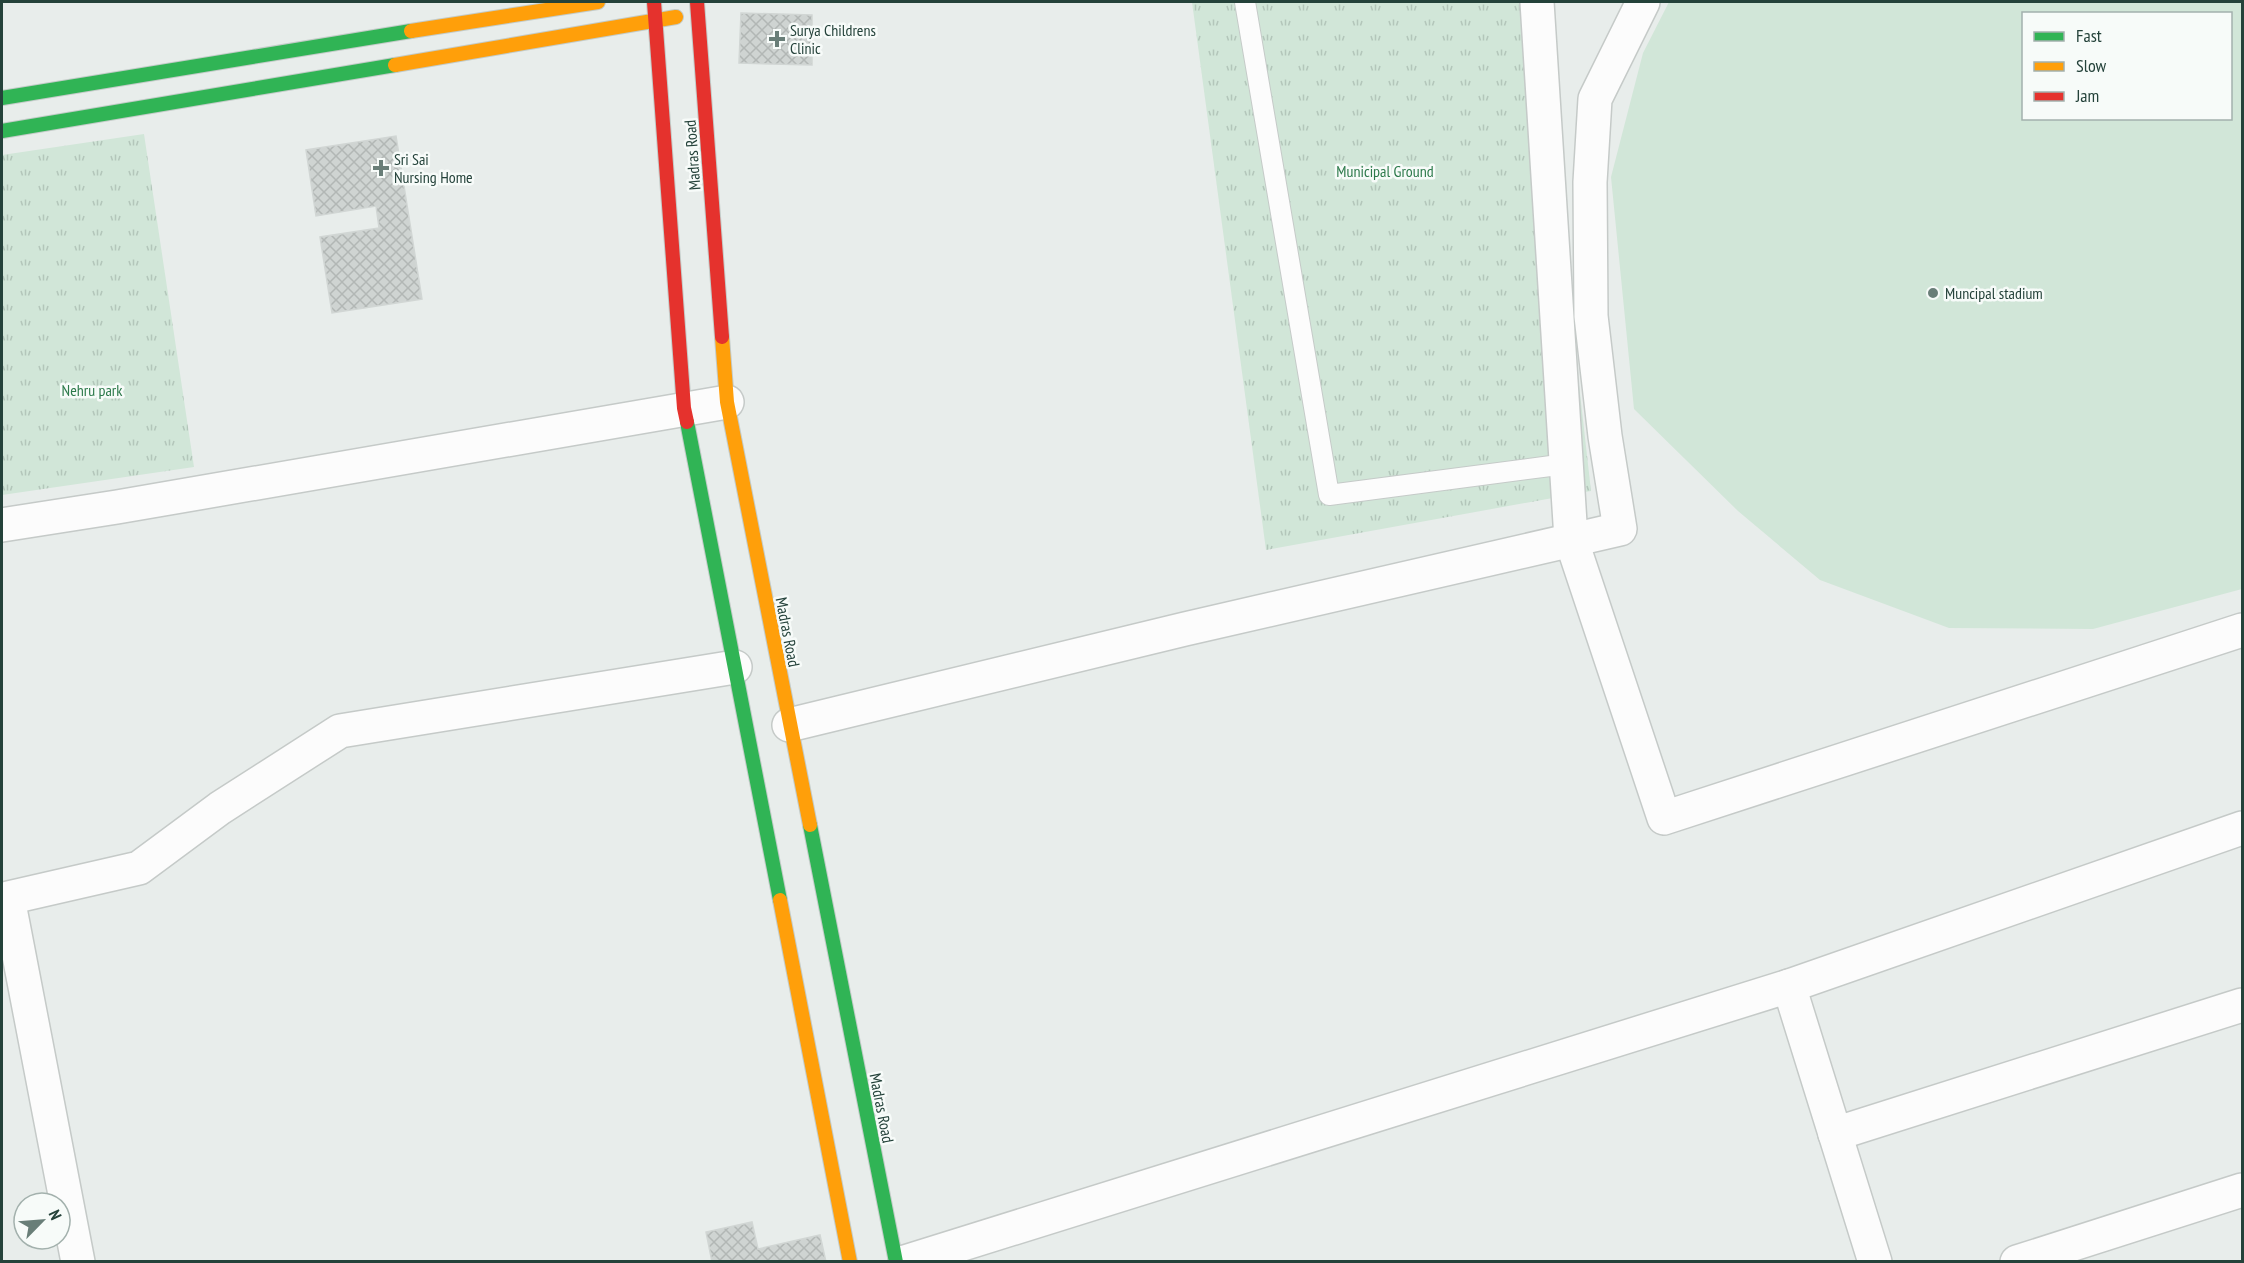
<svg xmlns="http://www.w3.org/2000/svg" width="2244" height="1263" viewBox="0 0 2244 1263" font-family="'PT Sans Narrow',sans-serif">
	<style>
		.grass { fill: #d1e6d8; fill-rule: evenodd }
		.park { fill: url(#park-tufts) }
		.building { fill: url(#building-cross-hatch); stroke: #d1d6d4; stroke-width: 1.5 }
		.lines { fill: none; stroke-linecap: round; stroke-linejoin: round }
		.lane-casing { stroke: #c5cac8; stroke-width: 22 }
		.street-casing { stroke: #c5cac8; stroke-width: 36 }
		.fast-casing { stroke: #c3cbc8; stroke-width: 16 }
		.slow-casing { stroke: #c3cbc8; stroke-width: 16 }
		.jam-casing { stroke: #c3cbc8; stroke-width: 16 }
		.lane { stroke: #fcfcfc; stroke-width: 20 }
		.street { stroke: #fcfcfc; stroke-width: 33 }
		.fast { stroke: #30b455; stroke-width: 14 }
		.slow { stroke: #ff9f0a; stroke-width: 14 }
		.jam { stroke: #e5322d; stroke-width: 14 }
		.poi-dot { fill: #697e78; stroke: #f7fbf9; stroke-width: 2 }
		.labels { text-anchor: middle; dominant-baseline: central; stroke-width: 5; stroke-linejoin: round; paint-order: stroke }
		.poi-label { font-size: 16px; fill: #24423a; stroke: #f7fbf9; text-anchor: start }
		.street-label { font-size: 16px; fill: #24423a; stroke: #f7fbf9 }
		.park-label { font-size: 16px; fill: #2d7a4b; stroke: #f7fbf9 }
	</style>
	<defs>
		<pattern id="park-tufts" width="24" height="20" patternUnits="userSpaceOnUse" patternTransform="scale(1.5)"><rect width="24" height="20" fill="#d1e6d8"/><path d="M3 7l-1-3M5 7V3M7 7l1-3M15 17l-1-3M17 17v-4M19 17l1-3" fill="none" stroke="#b3c6ba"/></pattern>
		<pattern id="building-cross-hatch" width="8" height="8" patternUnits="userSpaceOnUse" patternTransform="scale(1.5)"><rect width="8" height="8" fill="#cfd4d2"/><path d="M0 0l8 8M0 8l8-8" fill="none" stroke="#b2b7b5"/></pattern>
	</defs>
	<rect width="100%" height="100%" fill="#e8edeb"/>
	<!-- grass -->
	<path class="grass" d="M1669,2H2242V589L2093,629L1949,628L1820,580L1738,511L1634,409L1611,177L1643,53ZM2024,14H2230V118H2024Z"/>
	<!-- park -->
	<g class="park">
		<path d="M1192,2H1536L1591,491L1266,550Z"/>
		<path d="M144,134L194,467L2,495V155Z"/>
	</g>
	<!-- building -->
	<g class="building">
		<path d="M741,13L812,15V65L739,63Z"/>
		<path d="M396,136L422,299L332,313L320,237L379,228L376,206L316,216L306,150Z"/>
		<path d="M752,1222L758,1249L820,1235L826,1262H712L706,1232Z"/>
	</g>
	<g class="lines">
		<!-- lane casing -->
		<g class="lane-casing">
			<path id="lane" d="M1245,2L1329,495L1566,464"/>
		</g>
		<!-- street casing -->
		<g class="street-casing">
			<g id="street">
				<path d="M1537,2L1571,539L1664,818L2242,630"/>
				<path d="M2,525L117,507L727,402"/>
				<path d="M789,725L1185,629L1620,529L1605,436L1591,316L1590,182L1595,99L1643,2"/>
				<path d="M1789,986L2242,828"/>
				<path d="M1835,1134L2242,1005"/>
				<path d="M78,1262L8,898L139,868L220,808L340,731L735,667"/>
				<path d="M905,1262L1789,986L1875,1262"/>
				<path d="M2017,1262L2242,1190"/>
			</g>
		</g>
		<!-- fast casing -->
		<g class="fast-casing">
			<g id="fast">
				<path d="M2,98L411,31"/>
				<path d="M2,131L395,65"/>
				<path d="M687,422L780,900"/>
				<path d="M810,825L896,1262"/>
			</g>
		</g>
		<!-- slow casing -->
		<g class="slow-casing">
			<g id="slow">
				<path d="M411,31L598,2"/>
				<path d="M395,65L676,17"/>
				<path d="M722,337L727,402L810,825"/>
				<path d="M780,900L850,1262"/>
			</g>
		</g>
		<!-- jam casing -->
		<g class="jam-casing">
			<g id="jam">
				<path d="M654,2L684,408L687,422"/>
				<path d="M697,2L722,337"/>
			</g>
		</g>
		<!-- lane -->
		<use href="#lane" class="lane"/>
		<!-- street -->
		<use href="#street" class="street"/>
		<!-- fast -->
		<use href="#fast" class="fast"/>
		<!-- slow -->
		<use href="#slow" class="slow"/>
		<!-- jam -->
		<use href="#jam" class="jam"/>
	</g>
	<!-- markers -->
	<g class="poi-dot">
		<path d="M774 30h6v6h6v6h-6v6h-6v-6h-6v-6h6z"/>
		<path d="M378 159h6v6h6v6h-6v6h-6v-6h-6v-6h6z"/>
		<circle cx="1933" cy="293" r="6"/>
	</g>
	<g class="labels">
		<!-- poi labels -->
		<g class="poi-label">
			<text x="790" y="30">Surya Childrens<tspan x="790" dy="18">Clinic</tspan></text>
			<text x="394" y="159">Sri Sai<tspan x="394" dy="18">Nursing Home</tspan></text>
			<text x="1945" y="293">Muncipal stadium</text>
		</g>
		<!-- street labels -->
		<g class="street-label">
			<text transform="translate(692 155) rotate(-94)">Madras Road</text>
			<text transform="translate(788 632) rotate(79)">Madras Road</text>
			<text transform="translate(882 1108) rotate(79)">Madras Road</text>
		</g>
		<!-- park labels -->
		<g class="park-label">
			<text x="1385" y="171">Municipal Ground</text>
			<text x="92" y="390">Nehru park</text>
		</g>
	</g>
	<!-- border -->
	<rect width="2244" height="1263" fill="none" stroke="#24423a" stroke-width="6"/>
	<!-- legend -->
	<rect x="2022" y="12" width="210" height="108" fill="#f7fbf9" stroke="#a3b1ad" stroke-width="1.5"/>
	<rect x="2034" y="32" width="30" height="9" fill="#30b455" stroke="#a3b1ad" stroke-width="1.5"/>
	<text x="2076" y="42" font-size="18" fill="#24423a">Fast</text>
	<rect x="2034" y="62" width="30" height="9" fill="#ff9f0a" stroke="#a3b1ad" stroke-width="1.5"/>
	<text x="2076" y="72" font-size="18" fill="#24423a">Slow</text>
	<rect x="2034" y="92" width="30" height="9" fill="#e5322d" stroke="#a3b1ad" stroke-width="1.5"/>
	<text x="2076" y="102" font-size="18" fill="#24423a">Jam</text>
	<!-- north arrow -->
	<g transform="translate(42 1221) rotate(65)"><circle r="28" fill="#f7fbf9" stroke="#a3b1ad" stroke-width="1.5"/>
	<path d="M0-4.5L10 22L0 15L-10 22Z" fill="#697e78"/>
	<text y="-9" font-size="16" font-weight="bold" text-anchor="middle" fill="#24423a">N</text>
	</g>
</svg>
